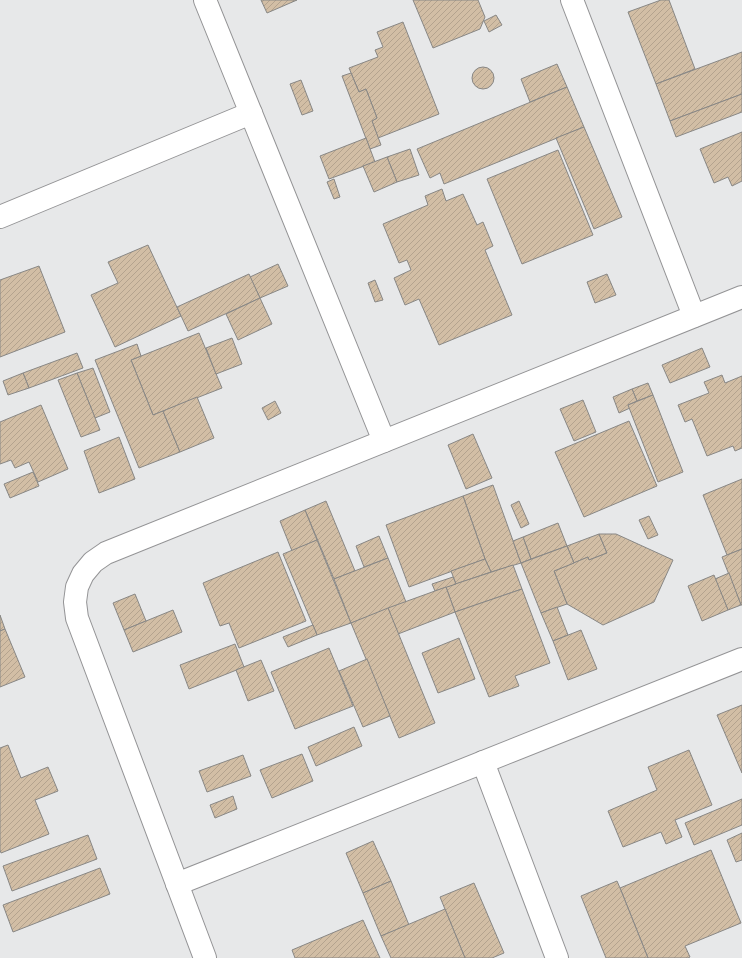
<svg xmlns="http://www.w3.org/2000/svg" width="742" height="958" viewBox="0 0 742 958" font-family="'Crimson Pro',serif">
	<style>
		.building { fill: url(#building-hatch); stroke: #888785 }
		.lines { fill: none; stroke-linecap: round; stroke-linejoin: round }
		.minor-casing { stroke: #949496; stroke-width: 24 }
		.minor { stroke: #fff; stroke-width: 22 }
	</style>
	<defs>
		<pattern id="building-hatch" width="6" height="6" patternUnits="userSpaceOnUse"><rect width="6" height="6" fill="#d2bea5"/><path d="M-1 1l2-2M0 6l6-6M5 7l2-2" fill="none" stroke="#b4a38e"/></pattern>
	</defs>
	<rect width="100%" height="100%" fill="#e7e8e9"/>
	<!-- building -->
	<g class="building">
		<path d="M261,0H297L267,13Z"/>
		<path d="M413,0H478L485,17L480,29L433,48Z"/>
		<path d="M661,0H669L695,69L656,84L628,12Z"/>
		<path d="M496,15L502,25L489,32L484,21Z"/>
		<path d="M403,22L439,114L378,138L372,121L377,118L366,89L359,92L349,68L378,57L375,50L383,47L377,32Z"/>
		<path d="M742,52V94L670,121L656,84Z"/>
		<path d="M557,64L567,87L530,102L521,79Z"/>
		<circle cx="483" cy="78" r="11"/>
		<path d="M351,73L359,92L366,89L377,118L372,121L381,145L370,149L342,76Z"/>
		<path d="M301,80L313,111L302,115L290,84Z"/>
		<path d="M567,87L584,127L444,184L440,173L430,178L417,149Z"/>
		<path d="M742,94V112L676,137L670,121Z"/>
		<path d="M584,127L622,217L594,229L556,138Z"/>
		<path d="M742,132V181L732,186L728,177L714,183L700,149Z"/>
		<path d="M366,138L375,162L329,179L320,156Z"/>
		<path d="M410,149L419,175L397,182L387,157Z"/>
		<path d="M558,150L593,235L522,264L487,179Z"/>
		<path d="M387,157L397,182L374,192L363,166Z"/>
		<path d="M334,179L340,197L334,199L327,182Z"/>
		<path d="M442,189L446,201L463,194L477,225L483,222L493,246L485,250L512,315L439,345L419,299L405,305L394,278L411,270L407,260L399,263L383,224L428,205L425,196Z"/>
		<path d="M148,245L181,316L115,347L91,295L118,283L108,262Z"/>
		<path d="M278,264L288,286L260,298L250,277Z"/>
		<path d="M39,266L65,332L0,357V280Z"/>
		<path d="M249,274L260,298L188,331L177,307Z"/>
		<path d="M607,274L616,295L595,303L587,282Z"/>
		<path d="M375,280L383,300L375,302L368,283Z"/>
		<path d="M260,298L272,324L238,340L226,314Z"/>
		<path d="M199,333L222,388L153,415L131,360Z"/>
		<path d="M232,338L242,364L216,374L206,348Z"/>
		<path d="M137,344L141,356L131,360L153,415L163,411L180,452L139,468L95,360Z"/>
		<path d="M702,348L710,367L670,383L662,365Z"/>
		<path d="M77,353L83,368L29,388L23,373Z"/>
		<path d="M93,368L110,412L95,418L77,373Z"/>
		<path d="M23,373L29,388L8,395L3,381Z"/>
		<path d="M77,373L100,430L81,437L58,380Z"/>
		<path d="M722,375L725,383L742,376V448L735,451L733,446L707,456L692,419L685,422L678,405L709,393L704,382Z"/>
		<path d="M648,383L653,395L637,401L632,389Z"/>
		<path d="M632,389L637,401L628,405L630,408L619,413L613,397Z"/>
		<path d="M653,395L683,472L658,482L628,405Z"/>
		<path d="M197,397L214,438L180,452L163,411Z"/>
		<path d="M583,400L596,432L574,441L560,409Z"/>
		<path d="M275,401L281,413L268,420L262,408Z"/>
		<path d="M41,405L68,469L38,482L29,462L15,468L11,460L0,464V422Z"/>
		<path d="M629,421L657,486L584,517L555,452Z"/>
		<path d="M473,434L492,478L466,489L448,445Z"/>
		<path d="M119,437L135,479L99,493L84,451Z"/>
		<path d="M33,472L39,486L10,498L4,484Z"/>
		<path d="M742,479V549L727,555L703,495Z"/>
		<path d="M493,485L521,563L491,572L485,559L463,496Z"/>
		<path d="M463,496L485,559L409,587L386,525Z"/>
		<path d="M326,501L355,571L334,579L305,510Z"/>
		<path d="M519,501L529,524L521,528L511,505Z"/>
		<path d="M305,510L317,540L292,551L280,521Z"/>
		<path d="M649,516L658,535L648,539L639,520Z"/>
		<path d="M558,523L567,546L531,559L523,537Z"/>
		<path d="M599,534L607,553L589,560L588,557L574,563L567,546Z"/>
		<path d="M599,534H616L673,560L654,602L603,625L567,604L554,571L588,557L589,560L607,553Z"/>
		<path d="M379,536L388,558L364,567L356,546Z"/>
		<path d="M523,537L531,559L521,563L513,541Z"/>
		<path d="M317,540L351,623L317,635L283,554Z"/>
		<path d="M567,546L574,563L554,571L567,604L541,613L521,563Z"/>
		<path d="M742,549V605H741L722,557Z"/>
		<path d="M278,552L306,621L239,648L229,623L220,626L203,583Z"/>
		<path d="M388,558L406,602L351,623L334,579Z"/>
		<path d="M485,559L491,572L456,584L451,571Z"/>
		<path d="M513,565L522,589L455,612L446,587Z"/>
		<path d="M729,573L741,605L728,610L715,579Z"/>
		<path d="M714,575L728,610L702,621L688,586Z"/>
		<path d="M453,577L456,584L435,591L432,584Z"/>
		<path d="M446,587L455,612L398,634L388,608Z"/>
		<path d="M522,589L550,663L515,676L519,686L489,697L455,612Z"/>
		<path d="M135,594L146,621L124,630L113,603Z"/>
		<path d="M557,607L568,635L553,641L541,613Z"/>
		<path d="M388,608L435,723L399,738L351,623Z"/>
		<path d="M173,610L182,632L133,652L124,630Z"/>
		<path d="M0,615L5,629L0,631Z"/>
		<path d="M313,625L317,635L288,647L283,637Z"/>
		<path d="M5,629L25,677L0,687V631Z"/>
		<path d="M581,630L597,669L568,680L553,641Z"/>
		<path d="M459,638L475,679L438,693L422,653Z"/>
		<path d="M235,644L244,667L189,689L180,665Z"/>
		<path d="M329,648L353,706L295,729L271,672Z"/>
		<path d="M367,659L390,716L363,727L339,671Z"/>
		<path d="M261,660L274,691L248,701L236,670Z"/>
		<path d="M742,705V773L717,715Z"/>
		<path d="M354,727L362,746L316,766L308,747Z"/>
		<path d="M8,745L21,778L48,767L58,791L35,800L49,834L1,853L0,850V748Z"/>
		<path d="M689,750L712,805L675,820L682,837L666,844L661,832L623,847L608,811L657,790L648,767Z"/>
		<path d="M302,754L313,781L272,798L260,770Z"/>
		<path d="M243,755L251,776L207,792L199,771Z"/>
		<path d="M233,796L237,809L215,818L210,805Z"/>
		<path d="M742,799V825L694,845L685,823Z"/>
		<path d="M742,833V860L736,862L727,840Z"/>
		<path d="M88,835L97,859L12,891L3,866Z"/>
		<path d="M373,841L391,881L363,893L346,853Z"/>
		<path d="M711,850L741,923L685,946L690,957L688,958H648L620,888Z"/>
		<path d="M100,868L110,894L13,932L3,905Z"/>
		<path d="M391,881L409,925L381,936L363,893Z"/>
		<path d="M617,881L620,888L648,958H606L581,896Z"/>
		<path d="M474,883L504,953L492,958H465L440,897Z"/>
		<path d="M445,909L465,958H391L381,936Z"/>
		<path d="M363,920L380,958H295L292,950Z"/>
	</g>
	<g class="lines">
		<!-- minor casing -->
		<g class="minor-casing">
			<g id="minor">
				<path d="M205,0L384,441"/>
				<path d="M572,0L694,316"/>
				<path d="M0,217L251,113"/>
				<path d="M483,762L557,958"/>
				<path d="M177,884L742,659"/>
				<path d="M205,958L77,618L75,602L77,587L83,574L93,562L106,553L742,297"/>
			</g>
		</g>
		<!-- minor -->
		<use href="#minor" class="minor"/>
	</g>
</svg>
